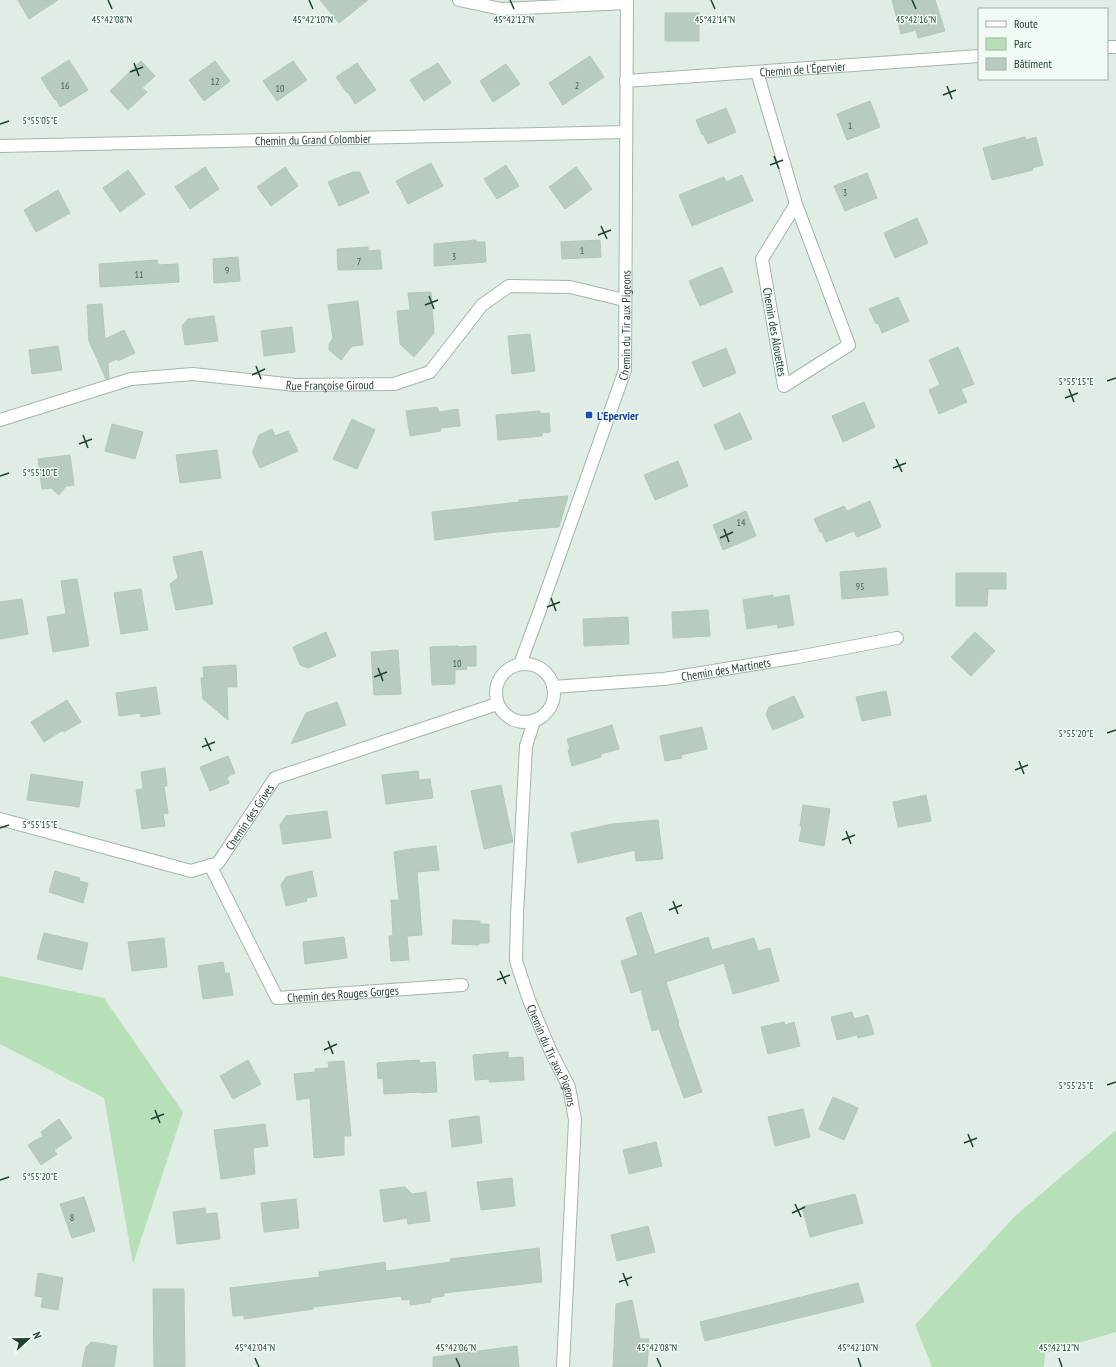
<svg xmlns="http://www.w3.org/2000/svg" width="1116" height="1367" viewBox="0 0 1116 1367" font-family="'PT Sans Narrow',sans-serif">
	<style>
		.green { fill: #b7e0b9 }
		.building { fill: #b8cbbf; stroke: #b2c7ba }
		.lines { fill: none; stroke-linecap: round; stroke-linejoin: round }
		.minor-casing { stroke: #a2b5aa; stroke-width: 14 }
		.tertiary-casing { stroke: #a2b5aa; stroke-width: 14 }
		.minor { stroke: #fff; stroke-width: 12 }
		.tertiary { stroke: #fff; stroke-width: 12 }
		.ticks { fill: none; stroke: #1f3f2f; stroke-width: 1.5 }
		.transit-dot { fill: #1a4fb4; stroke: #f1f9f3; stroke-width: 1.5 }
		.labels { text-anchor: middle; dominant-baseline: central; stroke-width: 3; stroke-linejoin: round; paint-order: stroke }
		.number-label { font-size: 10px; fill: #456253 }
		.street-label { font-size: 12px; fill: #1f3f2f; stroke: #f1f9f3 }
		.transit-label { font-size: 12px; font-weight: bold; fill: #164399; stroke: #f1f9f3; text-anchor: start }
		.ticks-label { font-size: 10px; text-anchor: middle; fill: #1f3f2f; stroke: #f1f9f3; stroke-width: 3; stroke-linejoin: round; paint-order: stroke }
	</style>
	<rect width="100%" height="100%" fill="#e0ede4"/>
	<!-- green -->
	<g class="green">
		<path d="M0,976L104,998L183,1112L133,1264L104,1098L0,1044Z"/>
		<path d="M1116,1130V1332L1045,1353L1044,1367H932L915,1325L1015,1216Z"/>
	</g>
	<!-- building -->
	<g class="building">
		<path d="M18,0H58L29,19Z"/>
		<path d="M320,0H368L339,23Z"/>
		<path d="M892,0H935L945,31L918,38L916,30L901,34Z"/>
		<rect x="665" y="13" width="34" height="28"/>
		<path d="M590,56L604,77L563,105L549,83Z"/>
		<path d="M69,60L88,90L60,107L56,99L55,100L41,78Z"/>
		<path d="M141,61L155,76L142,88L147,92L128,110L110,91Z"/>
		<path d="M215,61L230,81L204,101L189,80Z"/>
		<path d="M293,61L307,80L277,101L263,81Z"/>
		<path d="M357,63L376,90L355,104L348,92L347,93L336,77Z"/>
		<path d="M438,63L451,83L424,101L410,80Z"/>
		<path d="M506,64L520,84L493,102L480,81Z"/>
		<path d="M870,101L880,127L847,140L837,114Z"/>
		<path d="M726,108L736,132L708,144L703,134L702,135L696,120Z"/>
		<path d="M1025,137L1026,140L1036,137L1043,165L1032,168L1033,170L992,180L983,148Z"/>
		<path d="M431,163L443,186L408,204L396,181Z"/>
		<path d="M506,165L519,186L497,199L484,179Z"/>
		<path d="M205,167L219,189L190,209L175,187Z"/>
		<path d="M285,167L298,186L271,206L257,187Z"/>
		<path d="M576,167L592,189L565,209L549,187Z"/>
		<path d="M128,170L145,194L120,212L103,188Z"/>
		<path d="M353,172H360L369,193L339,206L328,182Z"/>
		<path d="M867,173L877,198L845,211L834,186Z"/>
		<path d="M742,175L753,201L692,226L679,195L724,177L726,182Z"/>
		<path d="M58,190L70,213L36,232L24,210Z"/>
		<path d="M917,218L928,243L895,258L884,233Z"/>
		<path d="M476,240V242H485L486,262L434,266V244Z"/>
		<path d="M600,240L601,257L562,259L561,242Z"/>
		<path d="M368,247V251L380,250L382,269L338,270L337,249Z"/>
		<path d="M238,257L240,281L214,283L213,259Z"/>
		<path d="M157,260L158,265L178,264L179,282L100,287L99,264Z"/>
		<path d="M722,267L733,292L700,306L689,281Z"/>
		<path d="M431,292L434,333L414,357L400,344L397,311L410,310L408,293Z"/>
		<path d="M898,297L909,321L882,333L878,323L876,324L869,309Z"/>
		<path d="M358,301L363,345L352,346L341,360L329,350V344L333,338L328,305Z"/>
		<path d="M102,304L105,339L124,330L135,353L118,361L117,359L108,363L109,378L106,379L89,341L87,305Z"/>
		<path d="M214,316L218,341L185,345L182,326L188,319Z"/>
		<path d="M292,327L295,352L264,356L261,331Z"/>
		<path d="M530,334L535,371L512,374L508,336Z"/>
		<path d="M58,346L62,370L32,374L29,350Z"/>
		<path d="M958,347L974,384L961,389L967,402L939,414L929,390L940,385L929,360Z"/>
		<path d="M726,348L736,373L703,387L692,362Z"/>
		<path d="M864,402L875,427L843,442L832,416Z"/>
		<path d="M437,407L439,412L458,409L460,426L440,428L441,431L410,436L406,411Z"/>
		<path d="M540,411V414L549,413L550,432L542,433V436L498,440L496,415Z"/>
		<path d="M740,413L752,439L725,450L714,425Z"/>
		<path d="M352,419L375,430L357,469L333,459Z"/>
		<path d="M112,424L143,432L135,459L105,451Z"/>
		<path d="M272,429L275,436L288,431L298,451L260,468L253,454V451L259,435Z"/>
		<path d="M217,450L221,478L180,483L176,455Z"/>
		<path d="M70,455L74,485L66,486L59,495L51,488L42,489L38,459Z"/>
		<path d="M678,461L688,486L655,500L644,475Z"/>
		<path d="M568,496L559,527L497,532L435,540L432,512L519,502V500Z"/>
		<path d="M870,501L881,527L857,537L854,531L826,542L822,532H820L814,519L844,506L847,511Z"/>
		<path d="M746,511L756,536L723,550L713,525Z"/>
		<path d="M202,551L213,604L176,610L170,584L178,578L173,557Z"/>
		<path d="M886,568L888,595L842,599L840,572Z"/>
		<path d="M956,573H1006V589H988L987,606H956Z"/>
		<path d="M77,579L89,646L53,652L47,617L66,614L61,581Z"/>
		<path d="M141,589L148,630L121,634L114,593Z"/>
		<path d="M773,595V598L789,595L794,625L778,628L777,624L747,629L743,600Z"/>
		<path d="M22,599L28,634L0,639V602Z"/>
		<path d="M708,610L710,636L673,638L672,612Z"/>
		<path d="M628,617L629,644L584,646L583,619Z"/>
		<path d="M326,632L336,656L308,668L300,665L293,647Z"/>
		<path d="M975,632L995,651L971,676L951,657Z"/>
		<path d="M458,646V647L476,646V666H466L467,669L455,670V684L432,685L430,647Z"/>
		<path d="M398,650L401,694L374,695L371,652Z"/>
		<path d="M236,665L237,687H227L228,720L203,699L201,678H204L203,667Z"/>
		<path d="M156,687L160,714L141,717L140,713L119,716L116,693Z"/>
		<path d="M886,691L891,715L862,721L856,697Z"/>
		<path d="M794,696L804,717L773,730L766,715L769,707Z"/>
		<path d="M67,700L81,722L64,732L63,730L44,742L31,722Z"/>
		<path d="M337,702L346,725L291,744L306,713Z"/>
		<path d="M612,725L619,749L601,754V757L572,766L568,750L570,749L567,739Z"/>
		<path d="M702,727L707,749L681,755L682,758L665,761L660,736Z"/>
		<path d="M228,756L235,773L227,777L229,783L210,791L200,767Z"/>
		<path d="M165,768L167,786H164L168,813L163,814L165,826L142,829L136,790L143,789L141,772Z"/>
		<path d="M418,771L419,780L430,779L433,798L386,804L382,775Z"/>
		<path d="M31,774L83,782L79,807L27,800Z"/>
		<path d="M501,785L513,842L484,849L471,791Z"/>
		<path d="M926,795L931,821L898,827L893,802Z"/>
		<path d="M803,805L830,809L824,846L799,841L802,826H800Z"/>
		<path d="M327,811L331,838L283,844L280,825L286,816Z"/>
		<path d="M658,820L663,859L636,861L635,850L578,863L571,833L612,824Z"/>
		<path d="M436,846L439,870L417,872L422,935L407,936L409,960L391,961L389,936H393L391,900H399L394,852L410,849Z"/>
		<path d="M55,871L80,878L79,881L88,883L83,903L49,892Z"/>
		<path d="M312,871L317,896L306,898L307,901L286,906L281,885L286,877Z"/>
		<path d="M641,912L655,954L708,937L712,950L754,938L758,951L770,948L779,981L733,994L724,963L666,982L679,1023H678L702,1092L684,1098L659,1029L652,1031L641,990L631,993L621,961L638,955L626,918Z"/>
		<path d="M453,920L480,921V924H489V943H479V945L452,944Z"/>
		<path d="M44,933L88,943L82,970L37,959Z"/>
		<path d="M344,937L347,958L305,964L303,942Z"/>
		<path d="M164,938L167,967L132,971L128,942Z"/>
		<path d="M223,962L225,974L229,973L233,995L203,999L198,966Z"/>
		<path d="M852,1012L854,1019L868,1015L874,1034L858,1038L857,1035L837,1040L831,1017Z"/>
		<path d="M784,1022L785,1025L794,1022L800,1046L768,1054L761,1027Z"/>
		<path d="M508,1052V1058L523,1057L524,1080L489,1082V1079L475,1080L473,1055Z"/>
		<path d="M248,1060L261,1084L233,1099L220,1076Z"/>
		<path d="M419,1060L420,1063L435,1062L437,1092L421,1093V1092L384,1094L383,1078L378,1079L377,1063Z"/>
		<path d="M344,1061L351,1136H344V1155L314,1158L310,1098L297,1100L294,1074L315,1072V1069L329,1068L328,1062Z"/>
		<path d="M833,1097L858,1108L844,1140L819,1129Z"/>
		<path d="M803,1109L810,1137L775,1146L768,1117Z"/>
		<path d="M479,1116L482,1143L452,1147L449,1120Z"/>
		<path d="M59,1119L72,1138L54,1150L57,1154L41,1165L28,1145L43,1136L41,1132Z"/>
		<path d="M265,1124L268,1146L253,1148L255,1174L221,1179L214,1130Z"/>
		<path d="M656,1142L662,1166L629,1174L623,1150Z"/>
		<path d="M512,1178L515,1206L481,1210L477,1182Z"/>
		<path d="M405,1187L412,1194L426,1192L430,1221L408,1224L407,1218L384,1222L380,1190Z"/>
		<path d="M855,1194L863,1223L810,1237L802,1207Z"/>
		<path d="M84,1197L95,1231L72,1238L60,1204Z"/>
		<path d="M296,1199L299,1228L264,1232L261,1203Z"/>
		<path d="M205,1208L206,1214L217,1213L220,1239L177,1244L173,1212Z"/>
		<path d="M648,1226L655,1252L617,1261L611,1235Z"/>
		<path d="M539,1248L542,1282L444,1293V1296L431,1298V1302L410,1305V1299L402,1300L401,1296L313,1307V1309L244,1319V1315L233,1316L230,1288L320,1277L319,1272L385,1262L386,1271L451,1262L450,1259Z"/>
		<path d="M38,1273L63,1278L58,1310L41,1307L43,1297L35,1296Z"/>
		<path d="M858,1283L864,1302L705,1341L700,1322Z"/>
		<path d="M153,1289H184L185,1367H154Z"/>
		<path d="M632,1300L640,1339H649L647,1367H613L616,1304Z"/>
		<path d="M91,1342L117,1346L114,1367H82L86,1347Z"/>
		<path d="M517,1346L519,1367H433V1357Z"/>
	</g>
	<g class="lines">
		<!-- minor casing -->
		<g class="minor-casing">
			<g id="minor">
				<path d="M459,0L501,9L627,3"/>
				<path d="M1107,47H1116"/>
				<path d="M757,72L796,204L849,345L784,386L762,259L796,204"/>
				<path id="s1" d="M626,81L979,56"/>
				<path id="s2" d="M0,146L626,132"/>
				<path id="s3" d="M0,420L131,379L193,374L295,385L394,384L430,372L482,305L509,286L570,287L624,300"/>
				<path id="s4" d="M553,687L664,679L798,657L897,638"/>
				<path id="s5" d="M0,819L191,871L218,863L275,778L497,704"/>
				<path id="s6" d="M210,865L277,998L462,985"/>
			</g>
		</g>
		<!-- tertiary casing -->
		<g class="tertiary-casing">
			<g id="tertiary">
				<circle cx="525" cy="693" r="29"/>
				<path id="s7" d="M520,664L540,610L625,370L627,0"/>
				<path id="s8" d="M534,721L526,746L517,915L516,961L529,1000L551,1052L569,1087L575,1120L563,1367"/>
			</g>
		</g>
		<!-- minor -->
		<use href="#minor" class="minor"/>
		<!-- tertiary -->
		<use href="#tertiary" class="tertiary"/>
	</g>
	<!-- ticks -->
	<path class="ticks" d="M108,0L112,9M309,0L313,9M510,0L514,9M711,0L715,9M912,0L916,9M134,63L139,76M130,72L143,67M947,86L952,99M943,95L956,90M0,124L9,121M774,156L779,169M770,165L783,160M601,226L607,239M598,235L611,230M429,296L434,309M425,305L438,300M256,366L261,379M252,375L265,369M1107,381L1116,378M1069,389L1074,402M1065,398L1078,393M83,435L88,448M79,444L92,439M896,459L902,472M893,468L906,463M0,476L9,473M724,529L729,542M720,538L733,532M551,598L556,611M547,607L560,602M378,668L383,681M374,677L387,672M1107,733L1116,730M205,738L211,751M202,747L215,742M1019,761L1024,774M1015,770L1028,765M0,828L9,825M846,831L851,844M842,840L855,835M673,901L678,914M669,910L682,905M500,971L506,984M497,980L510,975M328,1041L333,1054M324,1050L337,1044M1107,1085L1116,1082M155,1110L160,1123M151,1119L164,1114M968,1134L973,1147M964,1143L977,1138M0,1180L9,1177M795,1204L801,1217M792,1213L805,1207M623,1273L628,1286M619,1282L632,1277M255,1358L259,1367M456,1358L460,1367M657,1358L661,1367M858,1358L861,1367M1059,1358L1062,1367"/>
	<!-- markers -->
	<rect class="transit-dot" x="585" y="411" width="8" height="8" rx="2"/>
	<g class="labels">
		<!-- number labels -->
		<g class="number-label">
			<text x="215" y="81">12</text>
			<text x="65" y="85">16</text>
			<text x="577" y="85">2</text>
			<text x="280" y="88">10</text>
			<text x="850" y="125">1</text>
			<text x="845" y="192">3</text>
			<text x="582" y="250">1</text>
			<text x="454" y="256">3</text>
			<text x="359" y="261">7</text>
			<text x="227" y="270">9</text>
			<text x="139" y="274">11</text>
			<text x="741" y="522">14</text>
			<text x="860" y="586">95</text>
			<text x="457" y="663">10</text>
			<text x="72" y="1217">8</text>
		</g>
		<!-- street labels -->
		<g class="street-label">
			<text stroke="none"><textPath href="#s1" startOffset="177">Chemin de l'Épervier</textPath></text>
			<text stroke="none"><textPath href="#s2" startOffset="313">Chemin du Grand Colombier</textPath></text>
			<text stroke="none"><textPath href="#s7" startOffset="357">Chemin du Tir aux Pigeons</textPath></text>
			<text transform="translate(775 332) rotate(80)">Chemin des Alouettes</text>
			<text stroke="none"><textPath href="#s3" startOffset="337">Rue Françoise Giroud</textPath></text>
			<text stroke="none"><textPath href="#s4" startOffset="174">Chemin des Martinets</textPath></text>
			<text stroke="none"><textPath href="#s5" startOffset="282">Chemin des Grives</textPath></text>
			<text stroke="none"><textPath href="#s6" startOffset="215">Chemin des Rouges Gorges</textPath></text>
			<text stroke="none"><textPath href="#s8" startOffset="343">Chemin du Tir aux Pigeons</textPath></text>
		</g>
		<!-- transit labels -->
		<g class="transit-label">
			<text x="597" y="415">L'Epervier</text>
		</g>
	</g>
	<g class="ticks-label">
		<text x="916" y="23">45°42'16"N</text>
		<text x="112" y="23">45°42'08"N</text>
		<text x="313" y="23">45°42'10"N</text>
		<text x="514" y="23">45°42'12"N</text>
		<text x="715" y="23">45°42'14"N</text>
		<text x="40" y="124">5°55'05"E</text>
		<text x="1076" y="385">5°55'15"E</text>
		<text x="40" y="476">5°55'10"E</text>
		<text x="1076" y="737">5°55'20"E</text>
		<text x="40" y="828">5°55'15"E</text>
		<text x="1076" y="1089">5°55'25"E</text>
		<text x="40" y="1180">5°55'20"E</text>
		<text x="255" y="1351">45°42'04"N</text>
		<text x="456" y="1351">45°42'06"N</text>
		<text x="657" y="1351">45°42'08"N</text>
		<text x="858" y="1351">45°42'10"N</text>
		<text x="1059" y="1351">45°42'12"N</text>
	</g>
	<!-- legend -->
	<rect x="978" y="8" width="130" height="72" fill="#f1f9f3" stroke="#9dafa5"/>
	<rect x="986" y="21" width="20" height="6" fill="#ffffff" stroke="#9dafa5"/>
	<text x="1014" y="28" font-size="12" fill="#1f3f2f">Route</text>
	<rect x="986" y="38" width="20" height="12" fill="#b7e0b9" stroke="#9dafa5"/>
	<text x="1014" y="48" font-size="12" fill="#1f3f2f">Parc</text>
	<rect x="986" y="58" width="20" height="12" fill="#b8cbbf" stroke="#9dafa5"/>
	<text x="1014" y="68" font-size="12" fill="#1f3f2f">Bâtiment</text>
	<!-- north arrow -->
	<g transform="translate(28 1339) rotate(68)" stroke="#f1f9f3" stroke-width="3" paint-order="stroke">
	<path d="M0-3L7 15L0 10L-7 15Z" fill="#1f3f2f"/>
	<text y="-6" font-size="11" font-weight="bold" text-anchor="middle" fill="#1f3f2f">N</text>
	</g>
</svg>
